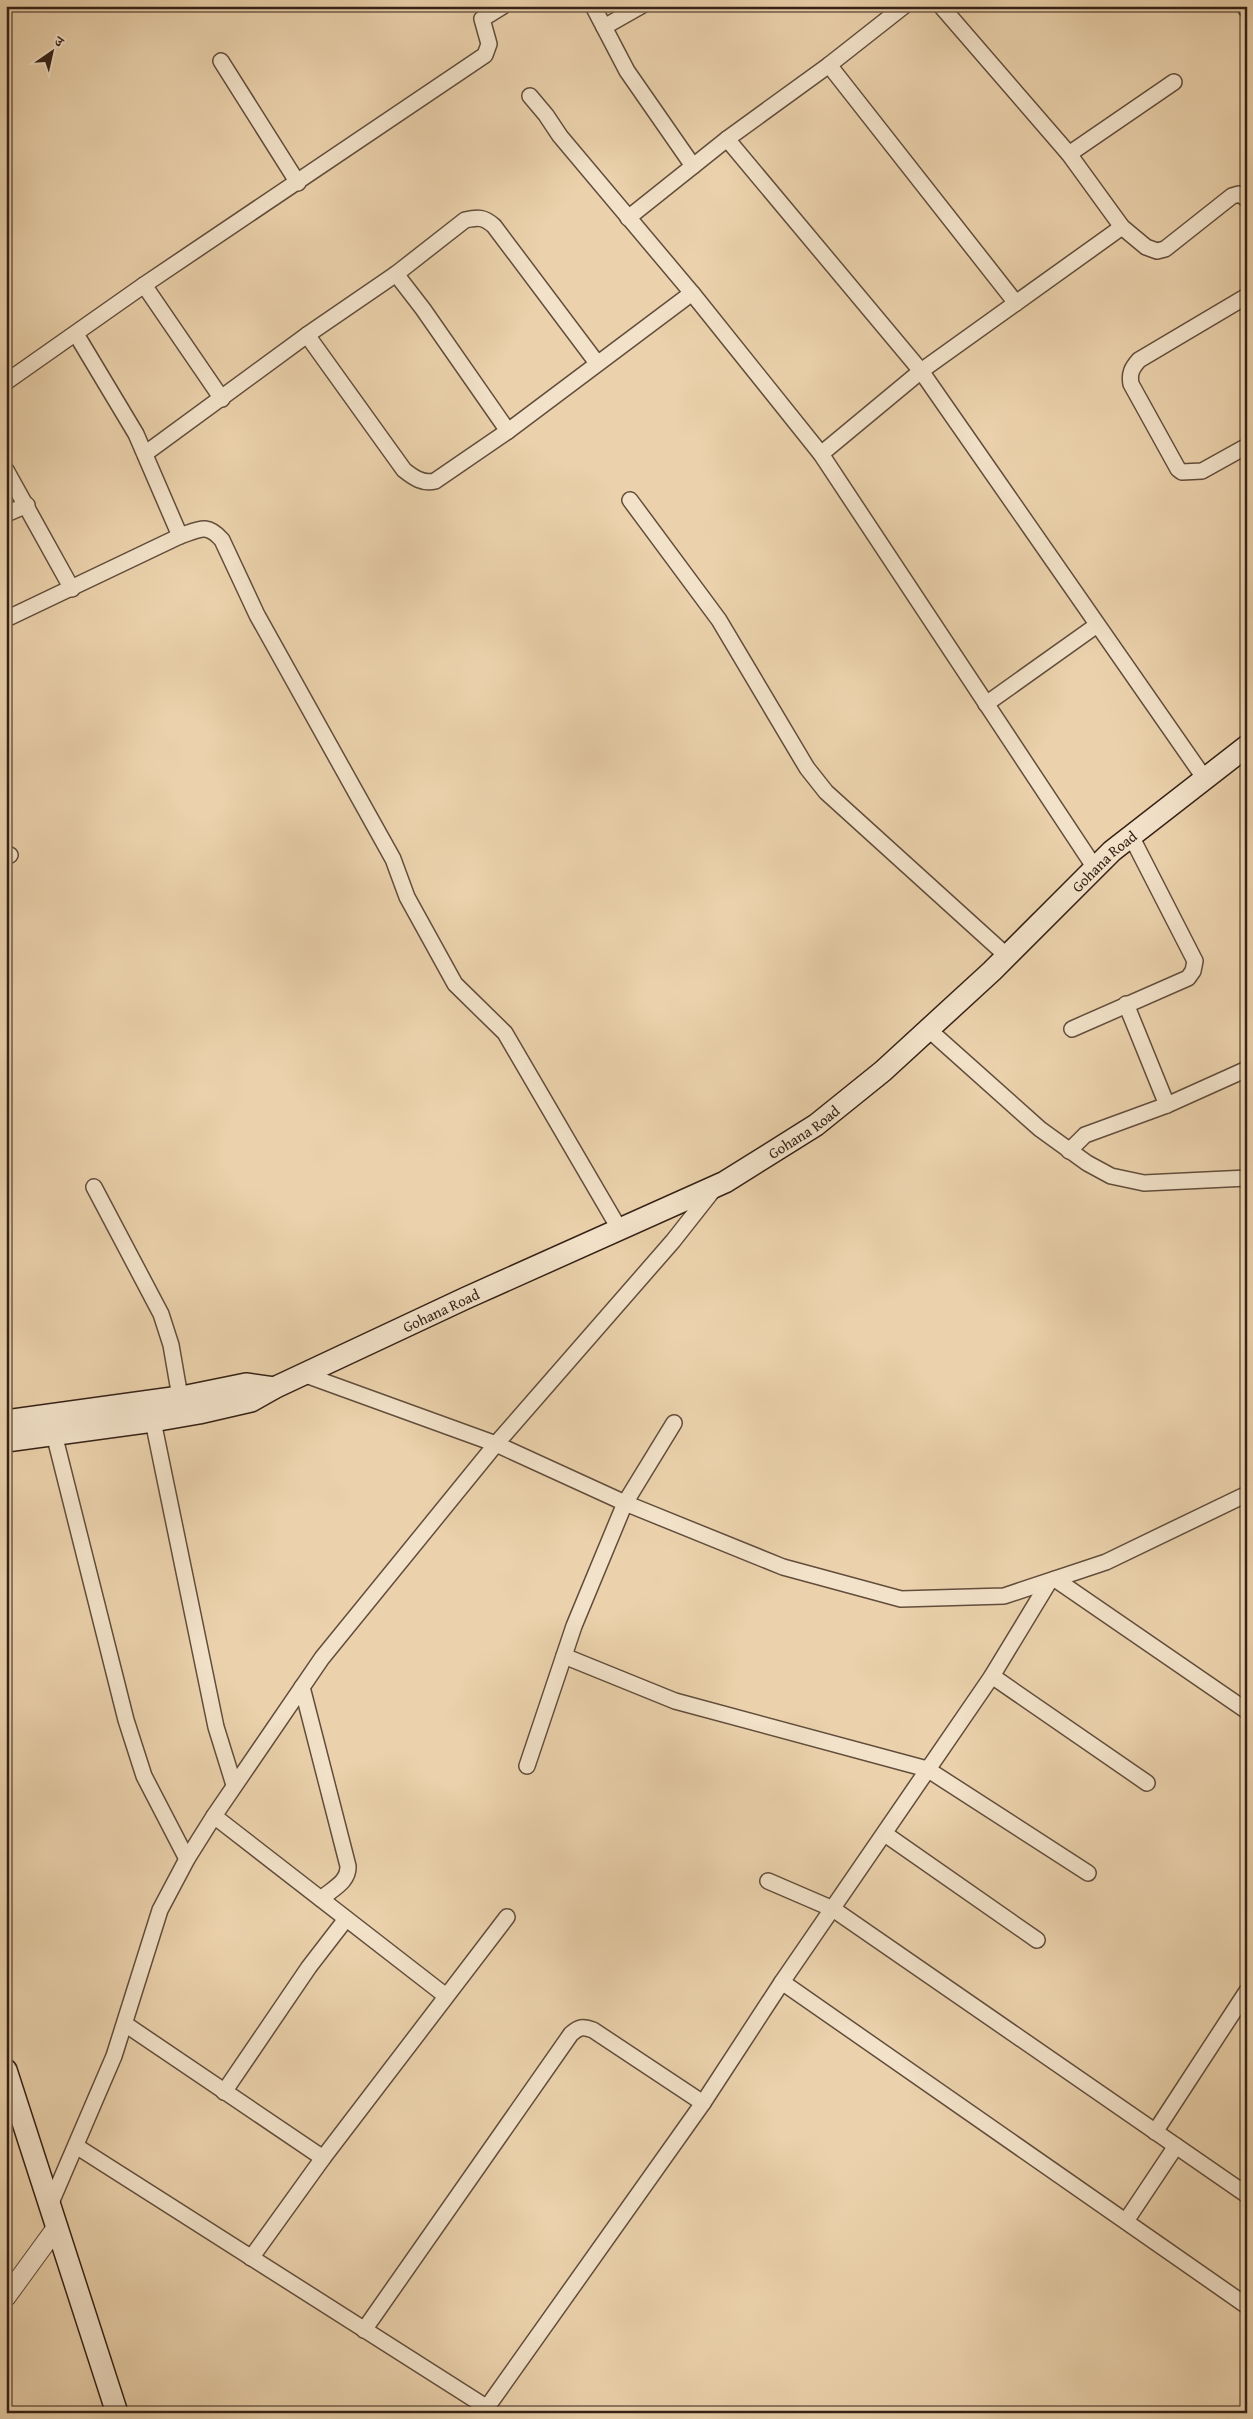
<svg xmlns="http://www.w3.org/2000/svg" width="1253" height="2419" viewBox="0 0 1253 2419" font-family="'Gentium Book Plus','Noto Serif Devanagari',serif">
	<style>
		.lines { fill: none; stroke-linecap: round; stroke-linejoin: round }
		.minor-casing { stroke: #624d3c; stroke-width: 18 }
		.tertiary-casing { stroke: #624d3c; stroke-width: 21 }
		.secondary-casing { stroke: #352116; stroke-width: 24 }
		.minor { stroke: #f2e2c9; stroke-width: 15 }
		.tertiary { stroke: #f2e2c9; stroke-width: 19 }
		.secondary { stroke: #f2e2c9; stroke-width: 21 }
		.labels { text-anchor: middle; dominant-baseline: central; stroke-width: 5; stroke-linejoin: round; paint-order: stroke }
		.street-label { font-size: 15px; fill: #352116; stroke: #f2e2c9 }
	</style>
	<rect width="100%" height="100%" fill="#ebd2ac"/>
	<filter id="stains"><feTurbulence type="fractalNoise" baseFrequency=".004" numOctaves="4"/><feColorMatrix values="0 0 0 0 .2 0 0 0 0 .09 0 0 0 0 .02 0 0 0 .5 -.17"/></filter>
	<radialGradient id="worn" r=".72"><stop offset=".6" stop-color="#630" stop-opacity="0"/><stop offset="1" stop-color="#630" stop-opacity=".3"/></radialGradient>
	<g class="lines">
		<!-- minor casing -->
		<g class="minor-casing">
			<g id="minor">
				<path d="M593,6L627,71L693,166"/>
				<path d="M941,6L1069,154L1122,227L1146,247L1157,251L1165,249L1232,196L1239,194L1247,199"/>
				<path d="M1244,6L1247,10"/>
				<path d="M604,27L641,6"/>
				<path d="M221,61L298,183"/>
				<path d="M829,65L1016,303"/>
				<path d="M530,96L546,115L560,136L692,293L821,454L1095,868"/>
				<path d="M727,139L921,371L1205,779"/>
				<path d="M1069,154L1174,82"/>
				<path d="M628,218L727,139L829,65L904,6"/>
				<path d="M396,274L423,309L508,431"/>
				<path d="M144,285L222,399"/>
				<path d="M1247,296L1139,360C1132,368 1129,373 1131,384L1178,469L1182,472L1202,471L1247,446"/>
				<path d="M76,334L136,434L180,536"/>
				<path d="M307,335L404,470C414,478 423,484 435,481L508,431L692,293"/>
				<path d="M6,382L144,285L485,55L489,44L482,19L503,6"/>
				<path d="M146,453L307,335L396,274L465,220C478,217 484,217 494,226L597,363"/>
				<path d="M821,454L921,371L1122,227"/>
				<path d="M6,470L72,589"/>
				<path d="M630,500L719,620L807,768L826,792L1007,956"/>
				<path d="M6,514L27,505"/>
				<path d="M6,619L180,536C200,529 207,523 222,540L257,615L393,859L407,897L455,984L505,1033L620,1230"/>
				<path d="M986,704L1097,625"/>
				<path d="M6,857L10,855"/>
				<path d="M1126,1004L1167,1105"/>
				<path d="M928,1029L1040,1129L1087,1163L1111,1176L1144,1183L1247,1178"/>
				<path d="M1072,1029L1188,978L1193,971L1195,961L1131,836"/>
				<path d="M1069,1151L1085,1135L1167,1105L1247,1069"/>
				<path d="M94,1187L161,1314L171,1345L180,1397"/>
				<path d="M303,1374L496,1444L625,1503L783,1567L901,1599L1004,1596L1106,1562L1247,1494"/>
				<path d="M153,1421L216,1727L234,1785"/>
				<path d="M54,1434L126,1720L144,1776L187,1859"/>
				<path d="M1055,1579L1247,1711"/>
				<path d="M564,1656L675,1701L927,1769L1088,1873"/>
				<path d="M992,1676L1147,1783"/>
				<path d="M302,1687L348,1866C349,1882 332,1889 321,1899"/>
				<path d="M527,1766L574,1626L625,1503L674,1423"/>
				<path d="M214,1816L446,1996"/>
				<path d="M885,1834L1037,1940"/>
				<path d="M768,1881L833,1909L1247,2195"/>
				<path d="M782,1982L1247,2306"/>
				<path d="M125,2024L323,2158"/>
				<path d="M224,2092L309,1967L346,1919"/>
				<path d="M1155,2132L1247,1991"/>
				<path d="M76,2146L486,2407"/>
				<path d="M50,2205L114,2056L160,1910L187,1859L214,1816L322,1658L496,1444L673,1241L714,1189"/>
				<path d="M1126,2221L1176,2146"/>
				<path d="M251,2258L323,2158L507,1917"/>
				<path d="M364,2330L571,2034C579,2027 583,2026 593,2030L703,2103"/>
				<path d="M483,2413L703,2103L782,1982L992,1676L1049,1582"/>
			</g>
		</g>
		<!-- tertiary casing -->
		<g class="tertiary-casing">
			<path id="tertiary" d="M6,2297L57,2227"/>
		</g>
		<!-- secondary casing -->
		<g class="secondary-casing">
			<g id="secondary">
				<path d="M6,1421L187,1396L246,1384L274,1388"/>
				<path id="s1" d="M6,1441L153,1421L199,1413L251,1401L274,1388L466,1298L725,1182L816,1125L883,1071L992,971L1112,851L1247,746"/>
				<path d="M6,2070L117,2413"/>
			</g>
		</g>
		<!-- minor -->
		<use href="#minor" class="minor"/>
		<!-- tertiary -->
		<use href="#tertiary" class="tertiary"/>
		<!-- secondary -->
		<use href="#secondary" class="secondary"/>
	</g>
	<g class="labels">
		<!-- street labels -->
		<g class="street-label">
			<text stroke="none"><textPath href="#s1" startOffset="1269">Gohana Road</textPath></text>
			<text stroke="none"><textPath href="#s1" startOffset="864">Gohana Road</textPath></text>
			<text stroke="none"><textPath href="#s1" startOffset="459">Gohana Road</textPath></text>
		</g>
	</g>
	<!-- margin -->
	<rect width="1253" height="2419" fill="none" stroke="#ebd2ac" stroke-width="25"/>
	<rect x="8" y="8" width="1238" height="2404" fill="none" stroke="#352116" stroke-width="2.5"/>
	<rect x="12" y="12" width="1228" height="2394" fill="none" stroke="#352116"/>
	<!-- north arrow -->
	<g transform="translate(52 52) rotate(34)" stroke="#f2e2c9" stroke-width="4" paint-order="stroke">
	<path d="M0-4L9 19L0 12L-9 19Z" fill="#352116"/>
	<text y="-8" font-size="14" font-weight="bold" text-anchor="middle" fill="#352116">उ</text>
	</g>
	<rect width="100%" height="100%" filter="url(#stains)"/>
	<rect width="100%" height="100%" fill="url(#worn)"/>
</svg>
